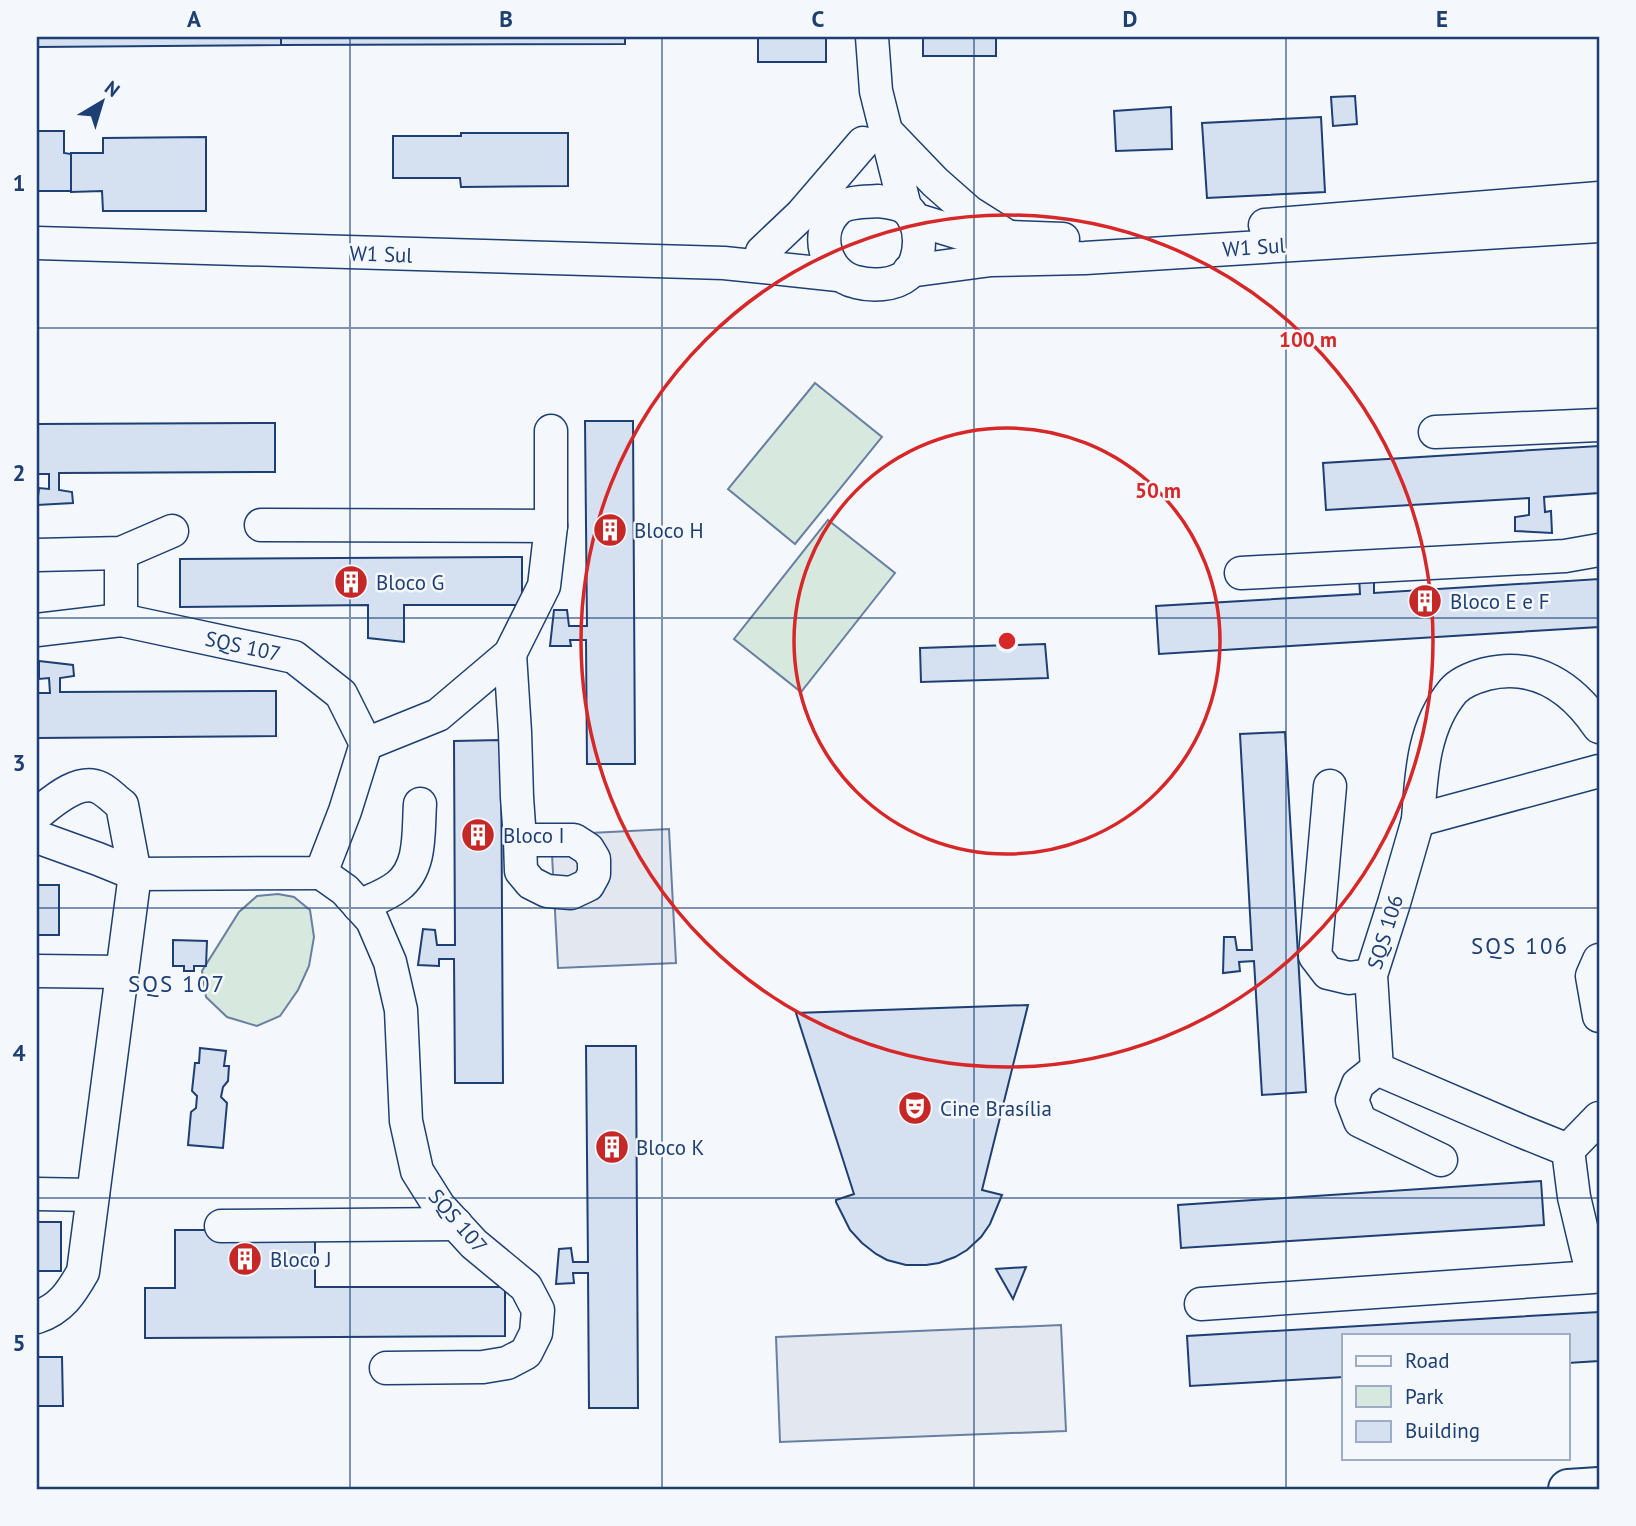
<svg xmlns="http://www.w3.org/2000/svg" width="1636" height="1526" viewBox="0 0 1636 1526" font-family="'PT Sans',sans-serif">
	<style>
		.green { fill: #d7e8df; stroke: #687fa3; stroke-width: 2 }
		.parking { fill: #e3e8f0; stroke: #687fa3; stroke-width: 2 }
		.building { fill: #d5e0f0; stroke: #1d3f73; stroke-width: 2 }
		.lines { fill: none; stroke-linecap: round; stroke-linejoin: round }
		.minor-casing { stroke: #1d3f73; stroke-width: 35 }
		.major-casing { stroke: #1d3f73; stroke-width: 42 }
		.minor { stroke: #f4f7fb; stroke-width: 32 }
		.major { stroke: #f4f7fb; stroke-width: 38 }
		.grid { fill: none; stroke: #1d3f73; stroke-width: 2; stroke-opacity: 0.55 }
		.ring { fill: none; stroke: #d62828; stroke-width: 3.5 }
		.labels { text-anchor: middle; dominant-baseline: central; stroke-width: 5; stroke-linejoin: round; paint-order: stroke }
		.street-label { font-size: 21px; fill: #1d3f73; stroke: #f4f7fb }
		.poi-label { font-size: 21px; fill: #1d3f73; stroke: #f4f7fb; text-anchor: start }
		.neighbourhood-label { font-size: 23px; letter-spacing: 2px; fill: #1d3f73; stroke: #f4f7fb }
		.centre { fill: #d62828; stroke: #f4f7fb; stroke-width: 3.5 }
		.ring-label { font-size: 21px; text-anchor: middle; font-weight: bold; fill: #d62828; stroke: #f4f7fb; stroke-width: 5; stroke-linejoin: round; paint-order: stroke }
		.neatline { fill: none; stroke: #1d3f73; stroke-width: 2.5 }
		.grid-label { font-size: 23px; text-anchor: middle; font-weight: bold; fill: #1d3f73 }
	</style>
	<rect width="100%" height="100%" fill="#f4f7fb"/>
	<!-- green -->
	<g class="green">
		<path d="M815,383L882,437L795,544L728,489Z"/>
		<path d="M828,520L895,573L801,692L734,639Z"/>
		<path d="M278,894L294,897L310,910L314,937L309,966L298,990L280,1016L257,1026L227,1017L206,997L202,971L239,912L257,896Z"/>
	</g>
	<!-- parking -->
	<g class="parking">
		<path d="M669,829L676,963L558,968L551,835Z"/>
		<path d="M1061,1325L1066,1431L780,1442L776,1337Z"/>
	</g>
	<!-- building -->
	<g class="building">
		<path d="M37,37H281V45L37,47Z"/>
		<path d="M281,37H625V44L281,45Z"/>
		<rect x="758" y="37" width="68" height="25"/>
		<rect x="923" y="37" width="73" height="19"/>
		<path d="M1355,96L1357,124L1333,126L1331,97Z"/>
		<path d="M1171,107L1172,149L1116,151L1114,111Z"/>
		<path d="M1321,117L1325,192L1207,198L1202,123Z"/>
		<path d="M37,131H64V153L71,154V191H37Z"/>
		<path d="M461,133H568V186L461,187L460,178H393V136H461Z"/>
		<path d="M206,137V211H103L102,191L71,192V153H103V138Z"/>
		<path d="M585,421H633L635,764H587L586,640H570L571,646H550L554,610H567L569,626H587Z"/>
		<path d="M275,423V472L59,473V490L72,492L73,503L37,505L39,488L49,489V474H37V424Z"/>
		<path d="M1599,446V493L1544,497L1545,512L1551,511L1552,533L1515,531V517L1529,515V498L1326,510L1323,463Z"/>
		<path d="M522,557V605H404V642L368,638V605L180,607V559Z"/>
		<path d="M1359,576L1374,577V593L1599,579V627L1159,654L1156,606L1360,594Z"/>
		<path d="M1045,644L1048,678L921,682L920,648Z"/>
		<path d="M39,661L73,665L74,676L60,678V692L276,691V736L37,738V693H50L49,678L39,679Z"/>
		<path d="M1285,732L1306,1092L1262,1095L1254,961L1239,962L1240,971L1223,973L1224,937H1235L1237,950H1252L1240,734Z"/>
		<path d="M501,740L503,1083H455L454,959H439V966L418,965L423,929L435,930L437,945H455L454,741Z"/>
		<rect x="37" y="885" width="22" height="50"/>
		<path d="M173,940L207,941L206,966H194V971H184V966H173Z"/>
		<path d="M1028,1005L982,1190L1002,1195L990,1224L981,1237L967,1250L955,1257L939,1263L926,1265H906L887,1260L876,1254L862,1243L850,1230L836,1202V1200L854,1194L796,1013Z"/>
		<path d="M586,1046H636L638,1408H589L588,1273H573L574,1283L556,1284L559,1249L571,1248L573,1262H588Z"/>
		<path d="M200,1048L226,1051L224,1066H229L228,1081L223,1087L221,1097L227,1103L223,1148L188,1145L191,1112L196,1108L197,1096L192,1091L195,1063H199Z"/>
		<path d="M1541,1181L1544,1225L1181,1248L1178,1205Z"/>
		<rect x="37" y="1222" width="24" height="49"/>
		<path d="M175,1230H315V1287H505V1336L145,1338V1288H175Z"/>
		<path d="M1026,1267L1013,1299L996,1269Z"/>
		<path d="M1599,1312V1361L1568,1363V1335H1344V1377L1190,1386L1187,1336Z"/>
		<path d="M37,1357H62L63,1406H37Z"/>
	</g>
	<g class="lines">
		<!-- minor casing -->
		<g class="minor-casing">
			<g id="minor">
				<path d="M872,37L876,91L905,207"/>
				<path d="M886,131L935,182L969,212L1007,236"/>
				<path d="M878,201C886,202 897,203 904,207C924,220 923,260 907,275C894,286 871,286 856,282C825,275 813,232 837,210C846,201 866,202 878,201Z"/>
				<path d="M914,219L963,234L987,239L1009,237L1063,239"/>
				<path d="M1265,225L1599,198"/>
				<path d="M37,243L724,263L838,275"/>
				<path d="M762,252L802,214L863,143"/>
				<path d="M909,271L991,260L1085,258L1599,226"/>
				<path d="M1435,432L1599,425"/>
				<path d="M261,525L551,526"/>
				<path d="M37,555L121,553L172,531"/>
				<path d="M1241,573L1565,556L1599,550"/>
				<path d="M121,620V553"/>
				<path d="M37,630L121,620L294,657L341,694L366,744L345,811L321,873L135,874L98,859L37,837"/>
				<path d="M510,654L515,732L517,797L520,840L521,871L531,883L547,891L571,893L588,885L594,874V859L588,849L574,840H520"/>
				<path d="M366,744L438,715L510,654L544,586L551,526V431"/>
				<path d="M1330,786L1315,956L1328,973L1349,978L1371,975"/>
				<path d="M37,814C52,802 79,777 100,788C108,792 115,800 122,805L135,874L83,1272C71,1293 61,1309 37,1317"/>
				<path d="M1418,820C1421,776 1423,727 1453,691C1460,683 1475,677 1486,674C1535,662 1572,687 1599,727"/>
				<path d="M321,873L345,890L372,920L390,962L401,1010L406,1121L417,1171L439,1206L474,1244L526,1287L538,1310L536,1333L526,1353L507,1363L483,1367L386,1368"/>
				<path d="M359,906C372,900 387,895 398,886C422,867 418,832 420,804"/>
				<path d="M1599,960L1592,976L1599,1016"/>
				<path d="M37,971L121,972"/>
				<path d="M1377,1069L1358,1084L1352,1100L1360,1121L1441,1160"/>
				<path d="M1568,1150L1599,1118"/>
				<path d="M37,1194L93,1195"/>
				<path d="M221,1226L456,1224"/>
				<path d="M1201,1304L1593,1277L1574,1197L1568,1150L1521,1131L1377,1069L1371,975L1394,903L1418,820L1599,771"/>
			</g>
		</g>
		<!-- major casing -->
		<g class="major-casing">
			<path id="major" d="M1568,1489L1599,1487"/>
		</g>
		<!-- minor -->
		<use href="#minor" class="minor"/>
		<!-- major -->
		<use href="#major" class="major"/>
	</g>
	<!-- grid -->
	<path class="grid" d="M350,37V1489M662,37V1489M974,37V1489M1286,37V1489M37,328H1599M37,618H1599M37,908H1599M37,1198H1599"/>
	<!-- distance rings -->
	<g class="ring">
		<circle cx="1007" cy="641" r="213"/>
		<circle cx="1007" cy="641" r="426"/>
	</g>
	<!-- icons -->
	<defs>
		<g id="building-disc" transform="scale(1.75)"><circle r="9.5" fill="#c62828" stroke="#f4f7fb"/><path d="M-4-6H4V6H1V3H-1V6H-4ZM-2.5-4.3h1.7v1.8h-1.7ZM.8-4.3h1.7v1.8H.8ZM-2.5-1h1.7V.8h-1.7ZM.8-1h1.7V.8H.8Z" fill="#fff"/></g>
		<g id="theatre-disc" transform="scale(1.75)"><circle r="9.5" fill="#c62828" stroke="#f4f7fb"/><path d="M-5-5.5Q0-4 5-5.5V0Q5 5 0 6Q-5 5-5 0ZM-3.3-2.5H-1v1.5H-3.3ZM1-2.5H3.3v1.5H1ZM-2.8 1Q0 5.5 2.8 1Z" fill="#fff"/></g>
	</defs>
	<g fill-rule="evenodd">
		<use href="#building-disc" x="610" y="530"/>
		<use href="#building-disc" x="351" y="582"/>
		<use href="#building-disc" x="1425" y="601"/>
		<use href="#building-disc" x="478" y="835"/>
		<use href="#theatre-disc" x="915" y="1108"/>
		<use href="#building-disc" x="612" y="1147"/>
		<use href="#building-disc" x="245" y="1259"/>
	</g>
	<g class="labels">
		<!-- street labels -->
		<g class="street-label">
			<text transform="translate(1254 247) rotate(-4)">W1 Sul</text>
			<text transform="translate(381 254) rotate(2)">W1 Sul</text>
			<text transform="translate(243 646) rotate(12)">SQS 107</text>
			<text transform="translate(1385 932) rotate(-73)">SQS 106</text>
			<text transform="translate(458 1221) rotate(49)">SQS 107</text>
		</g>
		<!-- poi labels -->
		<g class="poi-label">
			<text x="634" y="530">Bloco H</text>
			<text x="376" y="582">Bloco G</text>
			<text x="1450" y="601">Bloco E e F</text>
			<text x="503" y="835">Bloco I</text>
			<text x="940" y="1108">Cine Brasília</text>
			<text x="636" y="1147">Bloco K</text>
			<text x="270" y="1259">Bloco J</text>
		</g>
		<!-- neighbourhood labels -->
		<g class="neighbourhood-label">
			<text x="1520" y="945">SQS 106</text>
			<text x="177" y="983">SQS 107</text>
		</g>
	</g>
	<circle cx="1007" cy="641" r="10" class="centre"/>
	<g class="ring-label">
		<text x="1308" y="347">100 m</text>
		<text x="1158" y="498">50 m</text>
	</g>
	<!-- border -->
	<rect width="1636" height="1526" fill="none" stroke="#f4f7fb" stroke-width="77"/>
	<!-- legend -->
	<rect x="1342" y="1334" width="228" height="126" fill="#f4f7fb" stroke="#9eadc5" stroke-width="2"/>
	<rect x="1356" y="1356" width="35" height="10" fill="#f4f7fb" stroke="#9eadc5" stroke-width="2"/>
	<text x="1405" y="1368" font-size="21" fill="#1d3f73">Road</text>
	<rect x="1356" y="1386" width="35" height="21" fill="#d7e8df" stroke="#9eadc5" stroke-width="2"/>
	<text x="1405" y="1404" font-size="21" fill="#1d3f73">Park</text>
	<rect x="1356" y="1421" width="35" height="21" fill="#d5e0f0" stroke="#9eadc5" stroke-width="2"/>
	<text x="1405" y="1438" font-size="21" fill="#1d3f73">Building</text>
	<!-- north arrow -->
	<g transform="translate(102 102) rotate(38)" stroke="#f4f7fb" stroke-width="5" paint-order="stroke">
	<path d="M0-5L12 26L0 18L-12 26Z" fill="#1d3f73"/>
	<text y="-10" font-size="19" font-weight="bold" text-anchor="middle" fill="#1d3f73">N</text>
	</g>
	<rect x="38" y="38" width="1560" height="1450" class="neatline"/>
	<g class="grid-label">
		<text x="194" y="27">A</text>
		<text x="506" y="27">B</text>
		<text x="818" y="27">C</text>
		<text x="1130" y="27">D</text>
		<text x="1442" y="27">E</text>
		<text x="19" y="191">1</text>
		<text x="19" y="481">2</text>
		<text x="19" y="771">3</text>
		<text x="19" y="1061">4</text>
		<text x="19" y="1351">5</text>
	</g>
</svg>
